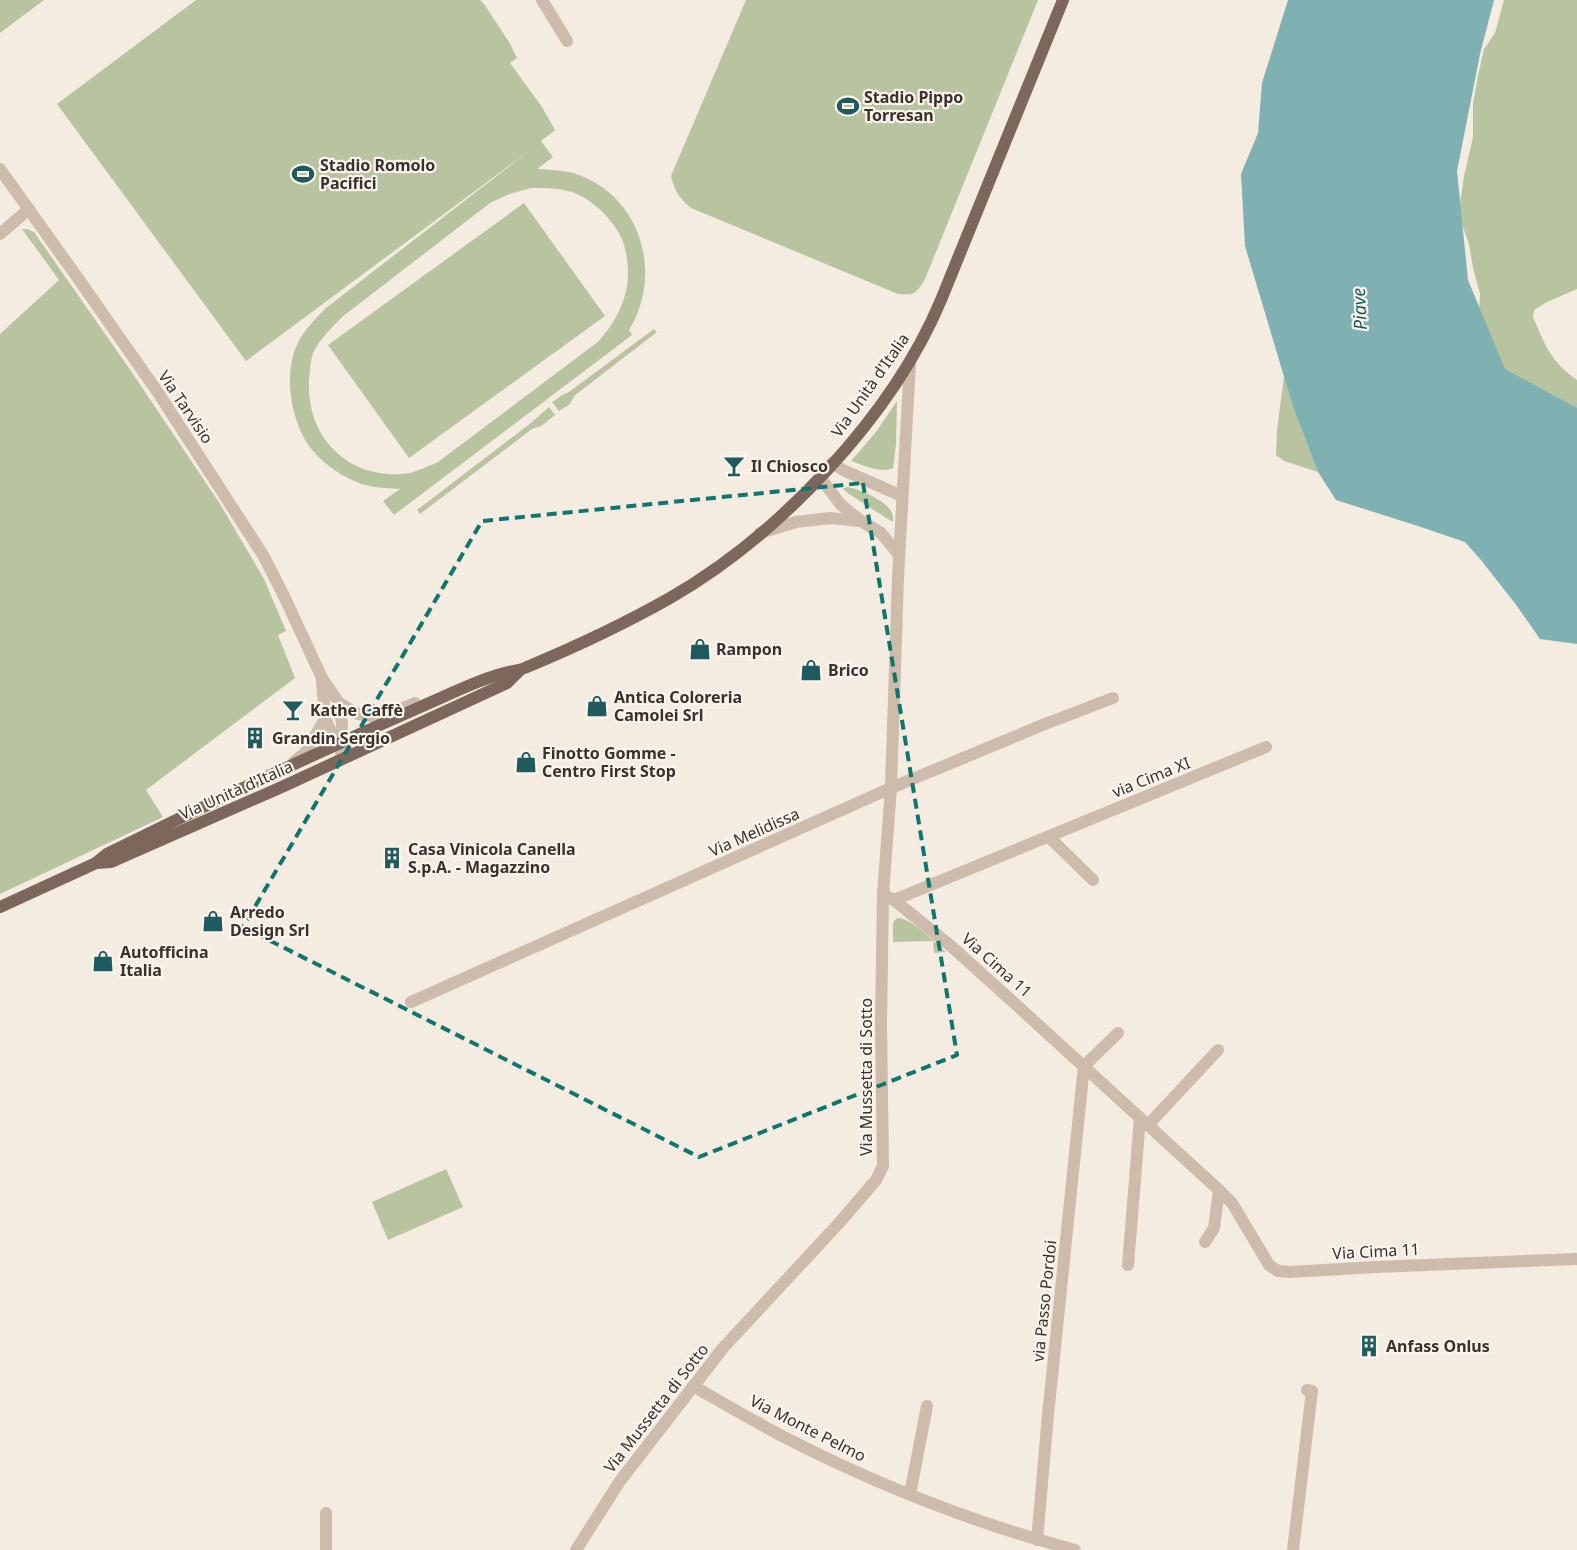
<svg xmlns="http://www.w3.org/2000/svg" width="1577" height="1550" viewBox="0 0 1577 1550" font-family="'Noto Sans',sans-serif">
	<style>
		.green { fill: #b8c4a0; fill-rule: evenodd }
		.water { fill: #7fb0b2 }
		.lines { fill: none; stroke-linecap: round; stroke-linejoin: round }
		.minor { stroke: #cdbbac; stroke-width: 12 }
		.major { stroke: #7d675c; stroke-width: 12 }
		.marked { fill: none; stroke: #0f766e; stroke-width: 4; stroke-dasharray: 10 6; stroke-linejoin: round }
		.labels { text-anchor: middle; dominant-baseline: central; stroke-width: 4.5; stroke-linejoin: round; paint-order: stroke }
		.poi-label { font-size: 16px; font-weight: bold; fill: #3b302b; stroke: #fbf5ee; text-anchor: start }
		.street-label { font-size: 16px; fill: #3b302b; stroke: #fbf5ee }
		.water-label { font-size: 18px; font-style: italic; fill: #1f5a5e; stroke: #fbf5ee }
	</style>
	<rect width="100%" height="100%" fill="#f4ebe1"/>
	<!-- green -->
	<g class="green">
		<path d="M0,0H44L0,33Z"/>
		<path d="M196,0H480L484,4L509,42L517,58L510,63L542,107L555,130L541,141L553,157L537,169C551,170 566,170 579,175C642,198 663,275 629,330L632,335L394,515L383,501L400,489C387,488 374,488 362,484C345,478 326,466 314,452C292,427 283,379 296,347C303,331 314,320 326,308L529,151L246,361L57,104ZM531,188C545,188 559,188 572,192C592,199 611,218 620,235C628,250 630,275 626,291C622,310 611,327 599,341L438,462C426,467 415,473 402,474C349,478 309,439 309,387C309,376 310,363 313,353C318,341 333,326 342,317L490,203L509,194Z"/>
		<path d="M746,0H1038L925,279C916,294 915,295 898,294L691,208C679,198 675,192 671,176Z"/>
		<path d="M1504,0H1577V289L1547,302L1534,310L1533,317C1545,345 1551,362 1577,380V433L1533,405L1473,331L1479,315L1480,294L1473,268L1469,244L1462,224L1460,204L1464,176L1473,137V104L1478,76L1484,49L1495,33Z"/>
		<path d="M524,203L605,316L409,458L328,345Z"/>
		<path d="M22,229H27L34,232L133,374L220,504L264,579L286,631L278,635L295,678L146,790L163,817L0,894V334L59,280Z"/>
		<path d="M654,329L657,332L574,396L570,404L559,411L552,402L562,395L569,392Z"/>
		<path d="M1284,376L1294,410L1318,472L1284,461L1276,455L1277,430Z"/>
		<path d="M897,401L896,444L893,468C881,474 863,465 851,461L876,432Z"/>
		<path d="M549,407L555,415L541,426L532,429L420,514L417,510L531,423Z"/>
		<path d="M847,487C859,489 888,501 892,513C893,515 893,520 893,522L888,519L849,494L843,489Z"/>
		<path d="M897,918C911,917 935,943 946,952L934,953L933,941L893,942V922Z"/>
		<path d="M446,1169L463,1207L388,1240L372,1202Z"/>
	</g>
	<!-- water -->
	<path class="water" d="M1288,0H1494L1480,54L1457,171L1468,280L1505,369L1577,408V644L1540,639L1517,606L1481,560L1465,542L1418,526L1336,500L1318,472L1294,410L1245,246L1241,174L1258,133L1262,83Z"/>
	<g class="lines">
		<!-- minor -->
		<g class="minor">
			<path d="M542,0L567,41"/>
			<path d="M0,169L82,284L159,394L263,555L284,596L322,678L339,703L358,714L370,716H382L415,703"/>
			<path d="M0,234L29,209"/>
			<path d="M832,463L845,471L902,496"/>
			<path d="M820,477L841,505L861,521L881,533L899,555"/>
			<path d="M760,533L796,522L830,518L860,521"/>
			<path d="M339,703L342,724L341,760"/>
			<path d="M325,719L334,738L346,749"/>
			<path d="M294,762L305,753L325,719L322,680"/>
			<path d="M1049,837L1093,880"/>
			<path d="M883,894L894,900L952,947L1012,1001L1219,1190L1232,1203L1269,1265L1278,1271L1290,1272L1376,1267L1577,1259"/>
			<path d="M894,900L1266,747"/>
			<path d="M411,1002L891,788L1045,724L1113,698"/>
			<path d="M1148,1125L1218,1050"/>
			<path d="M1205,1242L1214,1228L1219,1190"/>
			<path d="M1128,1265L1140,1118"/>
			<path d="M693,1386C723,1403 752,1420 782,1436C875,1484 974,1523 1075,1550"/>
			<path d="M910,1494L927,1406"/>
			<path d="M1037,1540L1048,1415L1084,1066L1118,1033"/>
			<path d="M326,1550V1513"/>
			<path d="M576,1550L620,1481L723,1348L840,1222L876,1180L883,1166L881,1023L883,894L891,788L898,578L910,363"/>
			<path d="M1293,1550L1312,1391L1307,1390"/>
		</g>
		<!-- major -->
		<g class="major">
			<path d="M96,863L111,862L284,786L507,683L519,671"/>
			<path d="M0,907L96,863L107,854C218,799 331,746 445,696C463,688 482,679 501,674C510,671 519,671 527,667C575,647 624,624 670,598C779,535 892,417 941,300L1063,0"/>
		</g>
	</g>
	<!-- marked area -->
	<path class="marked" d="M863,483L957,1055L699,1157L243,927L482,521Z"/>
	<!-- icons -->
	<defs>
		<g id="stadium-bare" transform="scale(1.725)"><path d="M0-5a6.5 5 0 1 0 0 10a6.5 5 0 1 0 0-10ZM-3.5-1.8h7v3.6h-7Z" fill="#1f5a5e" stroke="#fbf5ee" stroke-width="2.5" paint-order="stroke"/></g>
		<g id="bar-bare" transform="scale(1.725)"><path d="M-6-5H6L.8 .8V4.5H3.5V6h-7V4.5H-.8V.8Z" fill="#1f5a5e" stroke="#fbf5ee" stroke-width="2.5" paint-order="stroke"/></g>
		<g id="shop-bare" transform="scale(1.725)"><path d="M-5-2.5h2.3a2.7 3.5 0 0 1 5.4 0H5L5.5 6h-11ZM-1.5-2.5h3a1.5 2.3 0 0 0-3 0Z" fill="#1f5a5e" stroke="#fbf5ee" stroke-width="2.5" paint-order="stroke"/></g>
		<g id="building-bare" transform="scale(1.725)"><path d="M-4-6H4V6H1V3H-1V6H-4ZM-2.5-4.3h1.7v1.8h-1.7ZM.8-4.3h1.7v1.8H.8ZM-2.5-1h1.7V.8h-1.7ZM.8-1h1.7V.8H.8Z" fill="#1f5a5e" stroke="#fbf5ee" stroke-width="2.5" paint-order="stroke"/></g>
	</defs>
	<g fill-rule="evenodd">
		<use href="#stadium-bare" x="848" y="106"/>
		<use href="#stadium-bare" x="303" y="174"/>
		<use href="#bar-bare" x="734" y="466"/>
		<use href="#shop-bare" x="700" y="649"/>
		<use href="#shop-bare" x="811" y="670"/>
		<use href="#shop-bare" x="597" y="706"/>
		<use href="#bar-bare" x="293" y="710"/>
		<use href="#building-bare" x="255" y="738"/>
		<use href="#shop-bare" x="526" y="762"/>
		<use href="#building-bare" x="392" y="858"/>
		<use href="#shop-bare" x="213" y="921"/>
		<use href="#shop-bare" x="103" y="961"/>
		<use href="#building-bare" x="1369" y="1346"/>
	</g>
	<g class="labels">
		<!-- poi labels -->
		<g class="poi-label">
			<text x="864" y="97">Stadio Pippo<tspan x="864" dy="18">Torresan</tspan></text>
			<text x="320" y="165">Stadio Romolo<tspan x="320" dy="18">Pacifici</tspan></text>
			<text x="751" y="466">Il Chiosco</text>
			<text x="716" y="649">Rampon</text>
			<text x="828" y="670">Brico</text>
			<text x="614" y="697">Antica Coloreria<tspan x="614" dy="18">Camolei Srl</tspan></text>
			<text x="310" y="710">Kathe Caffè</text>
			<text x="272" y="738">Grandin Sergio</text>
			<text x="542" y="753">Finotto Gomme -<tspan x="542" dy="18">Centro First Stop</tspan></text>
			<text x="408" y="849">Casa Vinicola Canella<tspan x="408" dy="18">S.p.A. - Magazzino</tspan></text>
			<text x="230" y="912">Arredo<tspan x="230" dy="18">Design Srl</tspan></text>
			<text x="120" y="952">Autofficina<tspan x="120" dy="18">Italia</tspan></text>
			<text x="1386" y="1346">Anfass Onlus</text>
		</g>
		<!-- street labels -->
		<g class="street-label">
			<text transform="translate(870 385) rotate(-55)">Via Unità d'Italia</text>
			<text transform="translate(186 407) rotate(56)">Via Tarvisio</text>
			<text transform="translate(1151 777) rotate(-22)">via Cima XI</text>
			<text transform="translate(236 790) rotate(-24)">Via Unità d'Italia</text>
			<text transform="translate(754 832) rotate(-24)">Via Melidissa</text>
			<text transform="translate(997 965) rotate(42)">Via Cima 11</text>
			<text transform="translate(866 1077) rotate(-90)">Via Mussetta di Sotto</text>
			<text transform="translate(1376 1251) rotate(-3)">Via Cima 11</text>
			<text transform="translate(1044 1301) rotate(-84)">via Passo Pordoi</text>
			<text transform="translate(656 1408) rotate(-52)">Via Mussetta di Sotto</text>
			<text transform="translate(808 1428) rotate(27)">Via Monte Pelmo</text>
		</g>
		<!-- water labels -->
		<g class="water-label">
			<text transform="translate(1359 309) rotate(-93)">Piave</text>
		</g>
	</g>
</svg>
